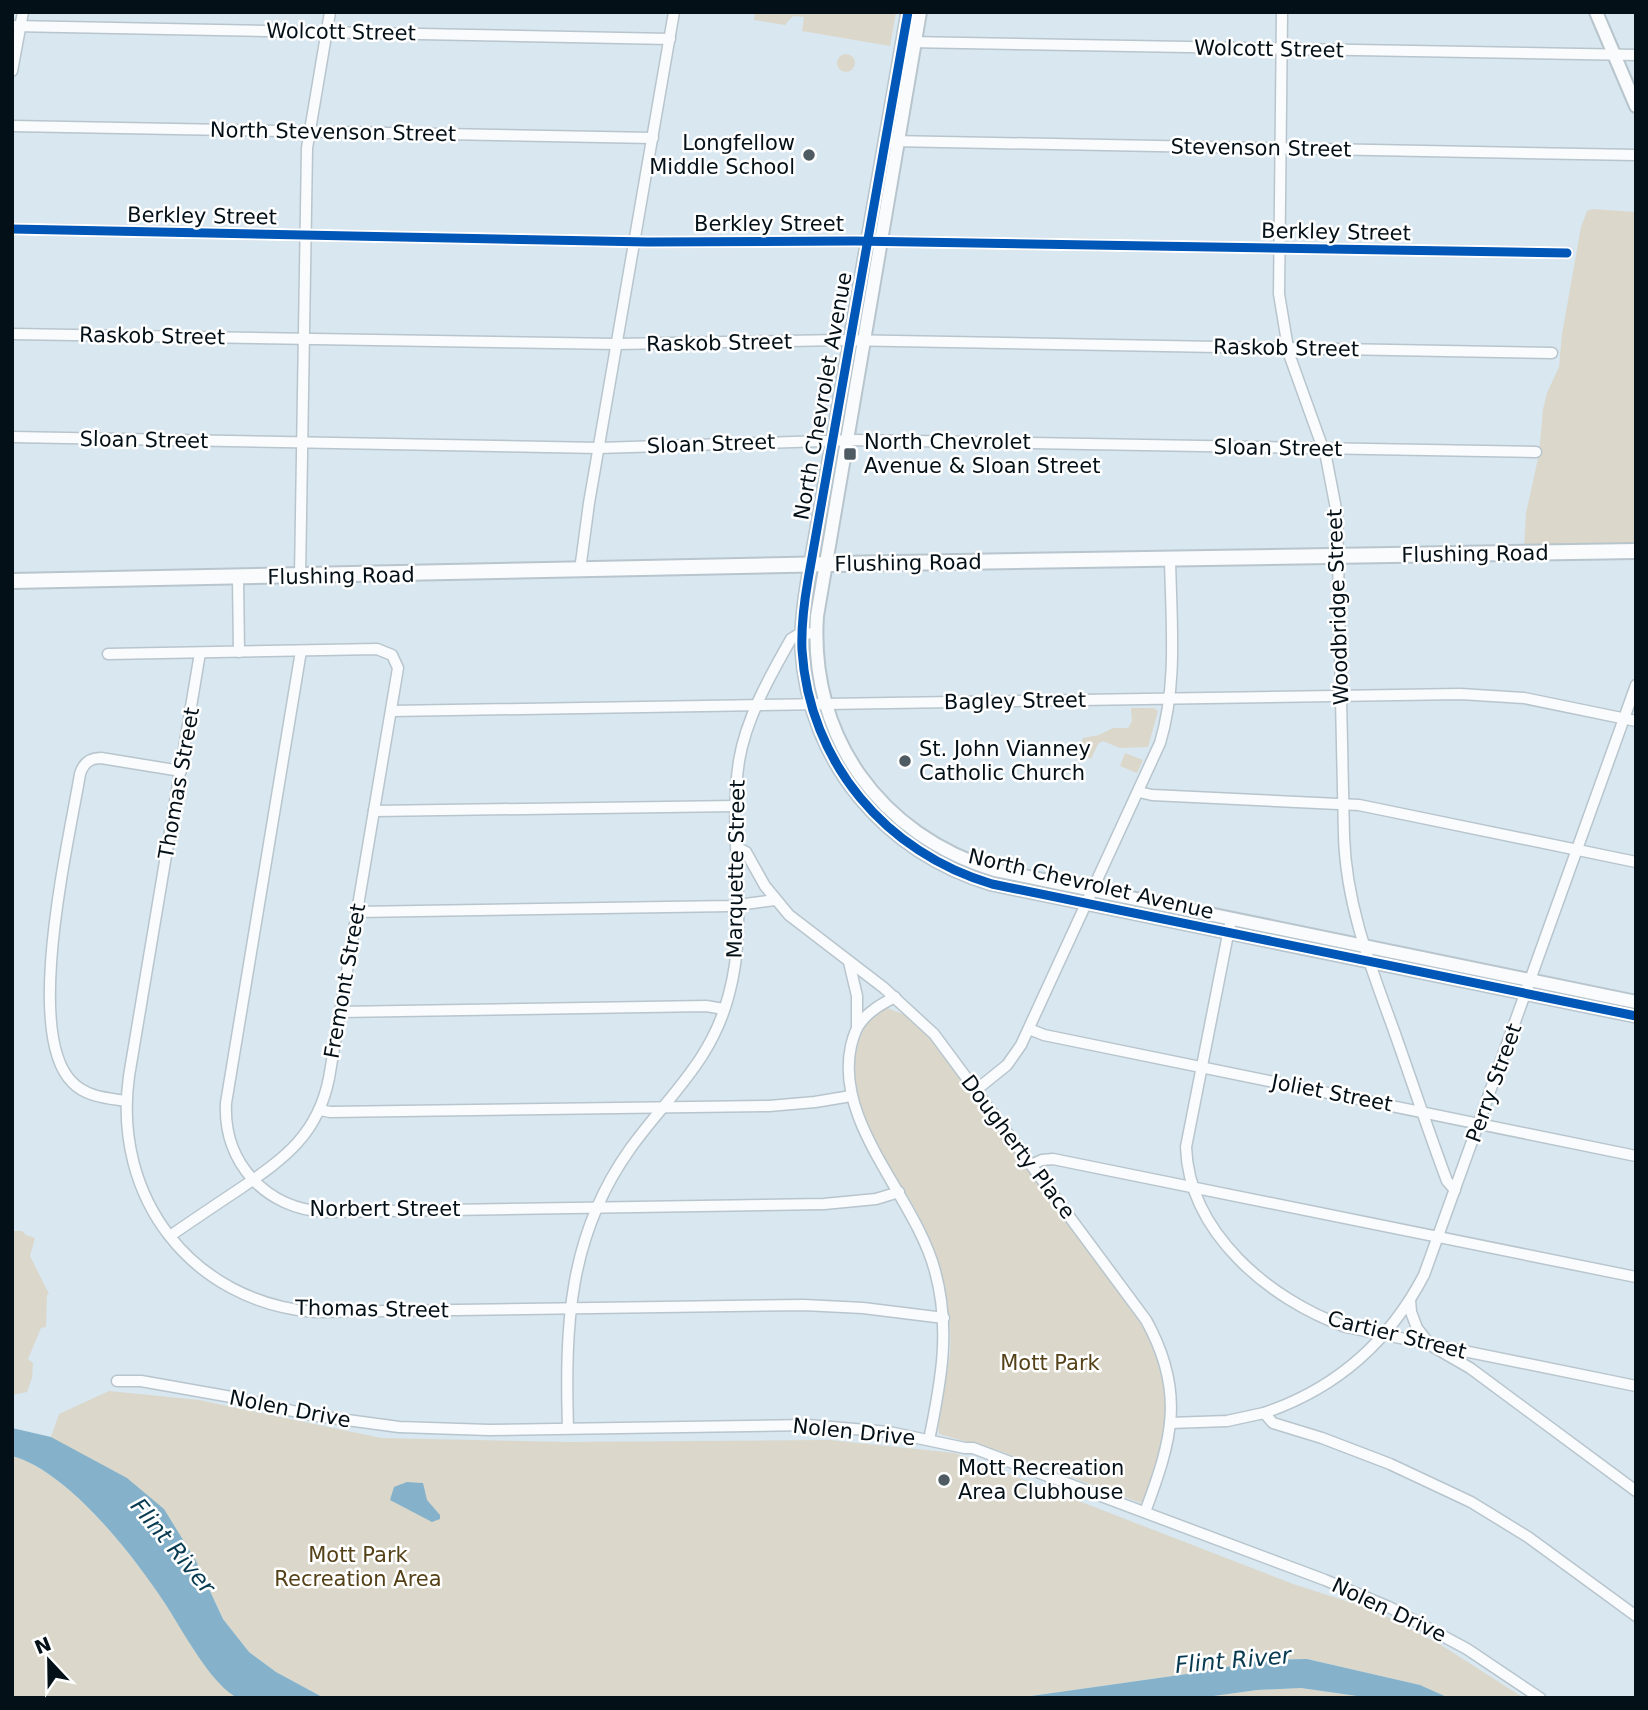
<svg xmlns="http://www.w3.org/2000/svg" width="1648" height="1710" viewBox="0 0 1648 1710" font-family="'DejaVu Sans',sans-serif">
	<style>
		.green { fill: #dbd8cb }
		.water { fill: #85b2ca }
		.lines { fill: none; stroke-linecap: round; stroke-linejoin: round }
		.minor-casing { stroke: #b8c5cd; stroke-width: 13 }
		.tertiary-casing { stroke: #b8c5cd; stroke-width: 16 }
		.secondary-casing { stroke: #b8c5cd; stroke-width: 18 }
		.minor { stroke: #f9fbfd; stroke-width: 10 }
		.tertiary { stroke: #f9fbfd; stroke-width: 12 }
		.secondary { stroke: #f9fbfd; stroke-width: 14 }
		.cycleway-casing { stroke: #fff; stroke-width: 13 }
		.cycleway { stroke: #0057b8; stroke-width: 9 }
		.poi-dot { fill: #4e5b63; stroke: #fff; stroke-width: 2.5 }
		.labels { text-anchor: middle; dominant-baseline: central; stroke-width: 5; stroke-linejoin: round; paint-order: stroke }
		.street-label { font-size: 21px; fill: #041017; stroke: #fff }
		.poi-label { font-size: 21px; fill: #041017; stroke: #fff; text-anchor: start }
		.park-label { font-size: 21px; fill: #554118; stroke: #fff }
		.water-label { font-size: 23px; font-style: italic; fill: #083b51; stroke: #fff }
	</style>
	<rect width="100%" height="100%" fill="#d8e7f0"/>
	<!-- green -->
	<g class="green">
		<path d="M755,12H896L890,46L802,31L804,17L793,16L785,25L754,20Z"/>
		<circle cx="846" cy="63" r="9"/>
		<path d="M1592,209L1636,212V544L1524,546L1526,513L1539,454L1543,409L1547,393L1559,367L1562,334L1581,227L1587,211Z"/>
		<path d="M1131,708H1154L1158,711L1148,747L1120,748L1103,741L1098,744L1091,759L1077,752L1083,738L1099,735L1113,728H1128L1132,721Z"/>
		<path d="M1125,753L1143,760L1137,773L1120,766Z"/>
		<path d="M887,1008L908,1016L924,1031L1112,1281C1139,1318 1158,1346 1164,1392C1165,1399 1167,1407 1167,1414C1166,1442 1154,1471 1145,1498L1141,1503L1000,1451L939,1434C935,1414 946,1381 949,1360C953,1336 948,1309 944,1285C941,1264 932,1244 923,1224C897,1169 842,1115 857,1048C861,1029 868,1016 887,1008Z"/>
		<path d="M12,1228L14,1231H22L26,1235L35,1238L30,1256L49,1294L47,1295L46,1327L41,1328L28,1359L33,1363L32,1378L27,1392L12,1395Z"/>
		<path d="M109,1391L199,1400L381,1438L567,1442L829,1440L955,1453L1293,1584L1374,1610L1438,1643L1524,1698H1449L1420,1685L1307,1659L1263,1660L1201,1672L1017,1698H324L276,1672L249,1652L223,1619L196,1561L51,1437L59,1414Z"/>
		<path d="M12,1456C68,1471 133,1555 164,1602C187,1637 204,1672 239,1698H12Z"/>
		<path d="M1301,1688L1371,1698H1199L1257,1690Z"/>
	</g>
	<!-- water -->
	<g class="water">
		<path d="M12,1428L51,1437L127,1478L164,1509L196,1561L223,1619L249,1652L276,1672L324,1698C303,1698 281,1698 260,1698C254,1698 244,1700 239,1698C213,1689 179,1624 164,1602C133,1555 68,1471 12,1456Z"/>
		<path d="M407,1482L423,1483L427,1500L440,1515V1519L432,1522L390,1500L394,1487Z"/>
		<path d="M1307,1659L1420,1685L1449,1698H1371L1301,1688L1257,1690L1199,1698H1017L1201,1672L1263,1660Z"/>
	</g>
	<g class="lines">
		<!-- minor casing -->
		<g class="minor-casing">
			<g id="minor">
				<path d="M1282,12L1279,294L1289,354L1326,457L1337,514L1344,836C1346,904 1370,965 1393,1028C1411,1079 1428,1130 1447,1181L1455,1190"/>
				<path d="M12,26L670,39"/>
				<path d="M908,42L1636,55"/>
				<path d="M12,71L23,12"/>
				<path d="M12,126L653,138"/>
				<path d="M891,141L1636,155"/>
				<path d="M12,229L648,242L855,241L1567,253"/>
				<path d="M12,334L617,344L840,340L1552,353"/>
				<path d="M12,437L599,448L856,440L1536,452"/>
				<path d="M580,570L589,503L674,12"/>
				<path d="M300,577L307,148L330,12"/>
				<path d="M238,578L239,652"/>
				<path d="M301,651L226,1103C223,1163 266,1209 326,1212L824,1204L876,1199L899,1192"/>
				<path d="M200,653L129,1076C112,1198 192,1302 315,1312L804,1305L863,1308L944,1318"/>
				<path d="M108,654L377,649L392,655L398,668L329,1078C318,1134 285,1158 241,1188C217,1204 193,1220 170,1236"/>
				<path d="M392,711L1460,694L1524,698L1636,721"/>
				<path d="M1139,792L1152,795L1359,805L1636,862"/>
				<path d="M374,811L736,806"/>
				<path d="M738,848L746,852L765,886L789,915L884,988L934,1034L1146,1320C1186,1392 1172,1440 1145,1512"/>
				<path d="M357,912L730,906L775,900"/>
				<path d="M1231,919L1186,1147C1189,1233 1270,1300 1346,1327L1636,1386"/>
				<path d="M849,962L857,996V1026"/>
				<path d="M895,997C882,1004 870,1010 861,1022C855,1029 853,1038 851,1046C834,1124 915,1196 935,1271C951,1329 941,1382 929,1440"/>
				<path d="M340,1012L706,1006L724,1009"/>
				<path d="M1029,1029L1044,1035L1636,1156"/>
				<path d="M976,1090L1007,1065L1021,1045L1160,743C1178,683 1171,620 1170,558"/>
				<path d="M126,1101C107,1098 86,1097 72,1082C23,1033 69,841 80,774C83,764 89,758 101,758L181,771"/>
				<path d="M320,1110L330,1112L769,1106L815,1102L851,1096"/>
				<path d="M1031,1165L1042,1160L1053,1159L1636,1277"/>
				<path d="M1410,1300L1411,1312L1417,1328L1430,1345L1470,1368L1636,1491"/>
				<path d="M117,1381H141L237,1398L310,1415L399,1427L489,1430L808,1425L889,1432L965,1448H973L1325,1580L1389,1607L1467,1649L1540,1698"/>
				<path d="M1264,1413C1335,1389 1389,1342 1424,1275L1636,685"/>
				<path d="M1170,1423L1227,1421L1264,1413L1273,1423L1322,1438L1390,1464L1471,1502L1528,1537L1636,1616"/>
				<path d="M568,1428C565,1326 568,1236 630,1149C669,1095 712,1061 729,994C750,917 727,838 739,761C746,718 770,676 791,639L799,634L816,633"/>
			</g>
		</g>
		<!-- tertiary casing -->
		<g class="tertiary-casing">
			<g id="tertiary">
				<path d="M908,12L808,580C804,603 801,626 802,650C809,762 886,853 992,884L1636,1016"/>
				<path d="M920,12L817,616C809,737 880,835 995,870L1636,1002"/>
				<path d="M1596,12L1636,106"/>
			</g>
		</g>
		<!-- secondary casing -->
		<g class="secondary-casing">
			<path id="secondary" d="M12,581L834,564L1636,551"/>
		</g>
		<!-- minor -->
		<use href="#minor" class="minor"/>
		<!-- tertiary -->
		<use href="#tertiary" class="tertiary"/>
		<!-- secondary -->
		<use href="#secondary" class="secondary"/>
		<!-- cycleway casing -->
		<g class="cycleway-casing">
			<g id="cycleway">
				<path d="M908,12L808,580C804,603 801,626 802,650C809,762 886,853 992,884L1636,1016"/>
				<path d="M12,229L648,242L855,241L1567,253"/>
			</g>
		</g>
		<!-- cycleway -->
		<use href="#cycleway" class="cycleway"/>
	</g>
	<!-- markers -->
	<g class="poi-dot">
		<circle cx="809" cy="155" r="7"/>
		<rect x="843" y="447" width="14" height="14" rx="3.5"/>
		<circle cx="905" cy="761" r="7"/>
		<circle cx="944" cy="1480" r="7"/>
	</g>
	<g class="labels">
		<!-- street labels -->
		<g class="street-label">
			<text transform="translate(341 32) rotate(1)">Wolcott Street</text>
			<text transform="translate(1269 49) rotate(1)">Wolcott Street</text>
			<text transform="translate(333 132) rotate(1)">North Stevenson Street</text>
			<text transform="translate(1261 148) rotate(1)">Stevenson Street</text>
			<text transform="translate(202 216) rotate(1)">Berkley Street</text>
			<text x="769" y="224">Berkley Street</text>
			<text transform="translate(1336 232) rotate(1)">Berkley Street</text>
			<text transform="translate(152 336) rotate(1)">Raskob Street</text>
			<text transform="translate(719 343) rotate(-1)">Raskob Street</text>
			<text transform="translate(1286 348) rotate(1)">Raskob Street</text>
			<text transform="translate(823 396) rotate(-80)">North Chevrolet Avenue</text>
			<text transform="translate(144 440) rotate(1)">Sloan Street</text>
			<text transform="translate(711 444) rotate(-2)">Sloan Street</text>
			<text transform="translate(1278 448) rotate(1)">Sloan Street</text>
			<text transform="translate(1475 554) rotate(-1)">Flushing Road</text>
			<text transform="translate(908 563) rotate(-1)">Flushing Road</text>
			<text transform="translate(341 576) rotate(-1)">Flushing Road</text>
			<text transform="translate(1338 607) rotate(-92)">Woodbridge Street</text>
			<text transform="translate(1015 701) rotate(-1)">Bagley Street</text>
			<text transform="translate(179 783) rotate(-80)">Thomas Street</text>
			<text transform="translate(736 869) rotate(-89)">Marquette Street</text>
			<text transform="translate(1091 884) rotate(13)">North Chevrolet Avenue</text>
			<text transform="translate(345 981) rotate(-80)">Fremont Street</text>
			<text transform="translate(1494 1083) rotate(-70)">Perry Street</text>
			<text transform="translate(1332 1093) rotate(11)">Joliet Street</text>
			<text transform="translate(1018 1147) rotate(53)">Dougherty Place</text>
			<text x="385" y="1209">Norbert Street</text>
			<text transform="translate(372 1309) rotate(1)">Thomas Street</text>
			<text transform="translate(1397 1335) rotate(14)">Cartier Street</text>
			<text transform="translate(290 1409) rotate(11)">Nolen Drive</text>
			<text transform="translate(854 1432) rotate(6)">Nolen Drive</text>
			<text transform="translate(1389 1610) rotate(25)">Nolen Drive</text>
		</g>
		<!-- poi labels -->
		<g class="poi-label">
			<text x="795" y="143" text-anchor="end">Longfellow<tspan x="795" dy="24">Middle School</tspan></text>
			<text x="864" y="442">North Chevrolet<tspan x="864" dy="24">Avenue &amp; Sloan Street</tspan></text>
			<text x="919" y="749">St. John Vianney<tspan x="919" dy="24">Catholic Church</tspan></text>
			<text x="958" y="1468">Mott Recreation<tspan x="958" dy="24">Area Clubhouse</tspan></text>
		</g>
		<!-- park labels -->
		<g class="park-label">
			<text x="1050" y="1363">Mott Park</text>
			<text x="358" y="1555">Mott Park<tspan x="358" dy="24">Recreation Area</tspan></text>
		</g>
		<!-- water labels -->
		<g class="water-label">
			<text transform="translate(173 1546) rotate(50)">Flint River</text>
			<text transform="translate(1233 1660) rotate(-5)">Flint River</text>
		</g>
	</g>
	<!-- border -->
	<rect width="1648" height="1710" fill="none" stroke="#041017" stroke-width="28"/>
	<!-- north arrow -->
	<g transform="translate(49 1661) rotate(338)" stroke="#ffffff" stroke-width="5" paint-order="stroke">
	<path d="M0-5L12 26L0 18L-12 26Z" fill="#041017"/>
	<text y="-10" font-size="19" font-weight="bold" text-anchor="middle" fill="#041017">N</text>
	</g>
</svg>
